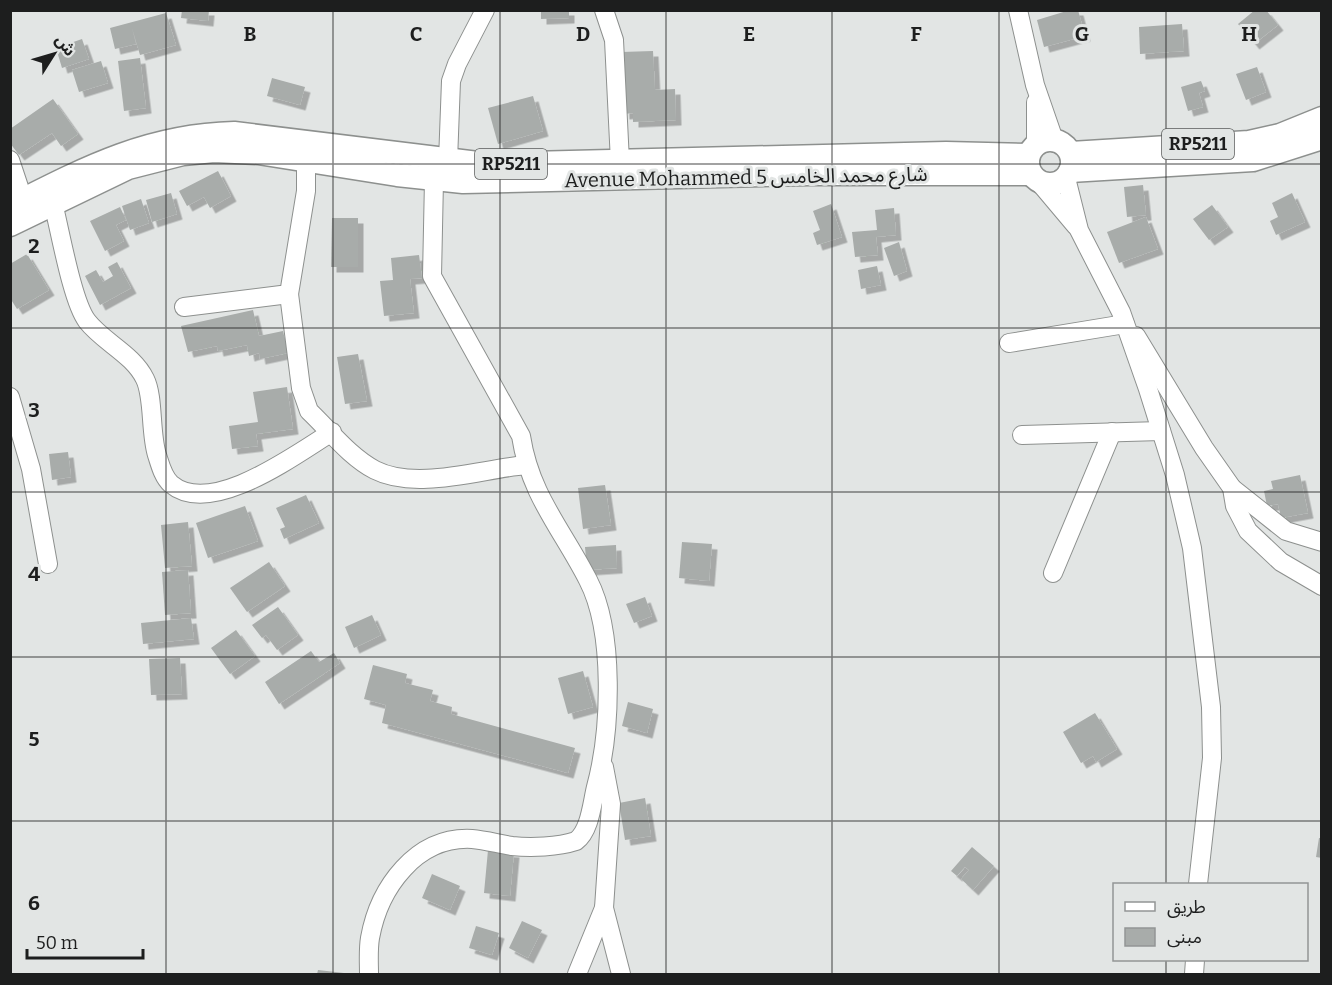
<svg xmlns="http://www.w3.org/2000/svg" width="1332" height="985" viewBox="0 0 1332 985" font-family="Bitter,'Noto Sans Arabic',serif">
	<style>
		.building { fill: #a8acaa; filter: url(#shadow) }
		.lines { fill: none; stroke-linecap: round; stroke-linejoin: round }
		.minor-casing { stroke: #8d908e; stroke-width: 20 }
		.major-casing { stroke: #8d908e; stroke-width: 25 }
		.minor { stroke: #fff; stroke-width: 18 }
		.major { stroke: #fff; stroke-width: 22 }
		.grid { fill: none; stroke: #1d1e1e; stroke-width: 1.5; stroke-opacity: 0.55 }
		.labels { text-anchor: middle; dominant-baseline: central; stroke-width: 6; stroke-linejoin: round; paint-order: stroke }
		.shield { fill: #e2e5e4; stroke: #585a59; stroke-width: 1.5 }
		.shield-label { font-size: 18px; font-weight: bold; fill: #1d1e1e }
		.street-label { font-size: 20px; fill: #1d1e1e; stroke: #e2e5e4 }
		.grid-label { font-size: 20px; text-anchor: middle; font-weight: bold; fill: #1d1e1e; stroke: #e2e5e4; stroke-width: 6; stroke-linejoin: round; paint-order: stroke }
	</style>
	<defs>
		<filter id="shadow"><feDropShadow dx="5.5" dy="5.5" stdDeviation="0" flood-color="#0004"/></filter>
	</defs>
	<rect width="100%" height="100%" fill="#e2e5e4"/>
	<!-- building -->
	<g class="building">
		<path d="M182,10H209L208,21L181,18Z"/>
		<path d="M541,10H569V18L541,19Z"/>
		<path d="M1070,10H1078L1085,36L1044,47L1037,20Z"/>
		<path d="M1255,10H1266L1278,25L1254,44L1238,24Z"/>
		<path d="M166,13L176,45L140,55L132,28L136,44L115,49L110,28Z"/>
		<path d="M1182,24L1184,51L1140,54L1139,27Z"/>
		<path d="M82,39L89,59L62,68L56,48Z"/>
		<path d="M653,51L655,90L675,89L676,120L633,122V113L624,114L621,52Z"/>
		<path d="M140,58L146,108L124,111L118,61Z"/>
		<path d="M101,61L108,83L79,92L72,70Z"/>
		<path d="M1257,67L1266,92L1246,100L1236,74Z"/>
		<path d="M272,78L305,87L300,105L267,96Z"/>
		<path d="M1201,81L1205,91L1199,93L1203,107L1188,111L1181,87Z"/>
		<path d="M533,96L543,131L498,144L488,108Z"/>
		<path d="M53,99L78,134L61,146L52,133L19,155L10,143V129Z"/>
		<path d="M218,171L231,196L210,208L204,197L187,206L179,191Z"/>
		<path d="M1143,185L1146,215L1127,217L1124,187Z"/>
		<path d="M171,193L177,214L152,222L146,200Z"/>
		<path d="M1292,193L1305,222L1276,235L1270,221L1278,217L1272,203Z"/>
		<path d="M141,199L149,223L130,230L122,206Z"/>
		<path d="M831,204L842,237L817,245L813,233L820,230L813,211Z"/>
		<path d="M1212,205L1228,227L1209,240L1193,219Z"/>
		<path d="M120,207L126,220L116,225L124,241L105,251L90,221Z"/>
		<path d="M894,208L896,235L876,237L878,255L855,257L852,232L877,230L875,210Z"/>
		<path d="M1146,217L1158,249L1119,263L1107,232Z"/>
		<path d="M332,218H358V267H331Z"/>
		<path d="M899,242L907,271L894,276L884,248Z"/>
		<path d="M27,254L49,290L17,309L10,298V264Z"/>
		<path d="M419,255L422,278L410,279L414,313L384,316L380,281L393,280L391,258Z"/>
		<path d="M117,262L131,288L100,305L85,276L96,270L103,282L113,276L108,267Z"/>
		<path d="M877,266L881,285L861,289L858,270Z"/>
		<path d="M253,310L259,336L283,331L288,353L260,359L259,353L249,356L247,345L218,351L217,346L188,352L181,326Z"/>
		<path d="M358,354L367,401L345,404L337,357Z"/>
		<path d="M287,387L293,429L256,434L258,446L232,449L229,426L258,422L253,392Z"/>
		<path d="M68,452L71,477L52,480L49,454Z"/>
		<path d="M1300,475L1308,513L1281,518L1278,504L1267,506L1264,491L1273,489L1271,481Z"/>
		<path d="M605,485L611,525L583,529L578,488Z"/>
		<path d="M306,495L319,523L284,539L280,529L285,527L276,508Z"/>
		<path d="M245,506L258,541L208,558L196,523Z"/>
		<path d="M188,522L192,566L165,568L161,525Z"/>
		<path d="M682,542L712,544L709,581L679,578Z"/>
		<path d="M616,545L617,568L587,570L585,547Z"/>
		<path d="M269,562L285,586L247,612L230,588Z"/>
		<path d="M188,570L191,613L165,615L162,572Z"/>
		<path d="M645,597L652,616L634,623L626,604Z"/>
		<path d="M278,607L298,635L277,650L266,635L262,638L252,625Z"/>
		<path d="M372,615L381,635L354,648L345,627Z"/>
		<path d="M191,618L194,639L143,644L141,623Z"/>
		<path d="M236,630L255,656L230,674L211,648Z"/>
		<path d="M311,651L319,662L334,653L340,663L279,704L265,682Z"/>
		<path d="M180,658L182,694L151,695L149,659Z"/>
		<path d="M373,665L407,674L405,683L433,690L430,701L452,707L451,714L575,748L568,773L382,723L386,705L364,699Z"/>
		<path d="M583,671L593,707L568,714L558,678Z"/>
		<path d="M628,702L653,709L647,733L622,726Z"/>
		<path d="M1095,713L1117,749L1096,762L1093,756L1081,763L1063,732Z"/>
		<path d="M645,798L651,836L625,840L619,803Z"/>
		<path d="M1319,838H1322V858L1316,857Z"/>
		<path d="M972,847L994,866L973,890L961,879L969,870L965,867L957,876L951,871Z"/>
		<path d="M488,850L514,852L510,896L484,893Z"/>
		<path d="M432,874L460,886L450,910L422,898Z"/>
		<path d="M522,921L542,930L528,958L509,948Z"/>
		<path d="M476,926L499,933L492,955L469,948Z"/>
		<path d="M318,970L344,973V974H317Z"/>
	</g>
	<g class="lines">
		<!-- minor casing -->
		<g class="minor-casing">
			<g id="minor">
				<path d="M604,10L614,40L620,162"/>
				<path d="M1018,10L1035,85L1054,140"/>
				<path d="M1036,102V143"/>
				<path d="M10,160L23,199"/>
				<path d="M448,161L451,81L457,64L485,10"/>
				<path d="M1066,178L1079,230L1121,312L1148,389L1175,475L1192,548L1211,707L1212,758L1198,884"/>
				<path d="M1039,182L1076,226"/>
				<path d="M53,203C60,230 72,301 87,321C103,342 133,354 145,379C154,397 150,433 157,455C160,464 163,477 171,484C211,518 296,454 332,432"/>
				<path d="M289,294L301,388L309,411C330,431 350,457 375,470C416,491 481,469 526,465"/>
				<path d="M184,307L289,294L306,191V162"/>
				<path d="M1136,336L1204,448L1232,488L1235,506L1248,531L1281,562L1322,586"/>
				<path d="M1009,343L1125,324"/>
				<path d="M10,397L31,469L48,564"/>
				<path d="M1022,435L1161,431"/>
				<path d="M1232,488L1286,531L1322,542"/>
				<path d="M1053,573L1112,432"/>
				<path d="M604,767L611,804L604,908L621,974"/>
				<path d="M369,974C369,963 368,950 370,938C379,888 416,836 472,839C485,840 499,844 512,846C531,848 558,847 576,841C590,831 592,803 596,787C611,731 615,632 588,580C562,529 530,495 521,436L432,276L434,180"/>
				<path d="M577,974L604,908"/>
				<path d="M1194,974L1195,960"/>
			</g>
		</g>
		<!-- major casing -->
		<g class="major-casing">
			<g id="major">
				<circle cx="1050" cy="162" r="22"/>
				<path d="M1071,153L1249,142L1280,135L1322,118"/>
				<path d="M1070,171L1253,160L1322,138"/>
				<path d="M10,206C85,168 148,135 234,133L486,164L946,153L1028,155"/>
				<path d="M10,225L128,168L183,154L214,151L258,153L397,175L463,182L810,174H1031"/>
			</g>
		</g>
		<!-- minor -->
		<use href="#minor" class="minor"/>
		<!-- major -->
		<use href="#major" class="major"/>
	</g>
	<!-- grid -->
	<path class="grid" d="M166,10V974M333,10V974M500,10V974M666,10V974M832,10V974M999,10V974M1166,10V884M10,164H1322M10,328H1322M10,492H1322M10,657H1322M10,821H1322M1166,960V974"/>
	<g class="labels">
		<!-- shield labels -->
		<g class="shield">
			<rect x="1162" y="129" width="72" height="30" rx="4.5"/>
			<rect x="475" y="149" width="72" height="30" rx="4.5"/>
		</g>
		<g class="shield-label">
			<text x="1198" y="144">RP5211</text>
			<text x="511" y="164">RP5211</text>
		</g>
		<!-- street labels -->
		<g class="street-label">
			<text transform="translate(746 177) rotate(-1)">Avenue Mohammed 5 شارع محمد الخامس</text>
		</g>
	</g>
	<g class="grid-label">
		<text x="250" y="41">B</text>
		<text x="416" y="41">C</text>
		<text x="583" y="41">D</text>
		<text x="749" y="41">E</text>
		<text x="916" y="41">F</text>
		<text x="1082" y="41">G</text>
		<text x="1249" y="41">H</text>
		<text x="34" y="253">2</text>
		<text x="34" y="417">3</text>
		<text x="34" y="581">4</text>
		<text x="34" y="746">5</text>
		<text x="34" y="910">6</text>
	</g>
	<!-- border -->
	<rect width="1332" height="985" fill="none" stroke="#1d1e1e" stroke-width="24"/>
	<!-- legend -->
	<rect x="1113" y="883" width="195" height="78" fill="#e2e5e4" stroke="#939595" stroke-width="1.5"/>
	<rect x="1125" y="902" width="30" height="9" fill="#ffffff" stroke="#939595" stroke-width="1.5"/>
	<text x="1167" y="913" font-size="18" fill="#1d1e1e">طريق</text>
	<rect x="1125" y="928" width="30" height="18" fill="#a8acaa" stroke="#939595" stroke-width="1.5"/>
	<text x="1167" y="943" font-size="18" fill="#1d1e1e">مبنى</text>
	<!-- north arrow -->
	<g transform="translate(54 54) rotate(53)" stroke="#e2e5e4" stroke-width="4.5" paint-order="stroke">
	<path d="M0-4.5L10 22L0 15L-10 22Z" fill="#1d1e1e"/>
	<text y="-9" font-size="16" font-weight="bold" text-anchor="middle" fill="#1d1e1e">ش</text>
	</g>
	<!-- scale -->
	<path d="M27 949v9h116v-9" fill="none" stroke="#1d1e1e" stroke-width="3"/>
	<text x="36" y="949" font-size="18" fill="#1d1e1e" stroke="#e2e5e4" stroke-width="4.5" paint-order="stroke">50 m</text>
</svg>
